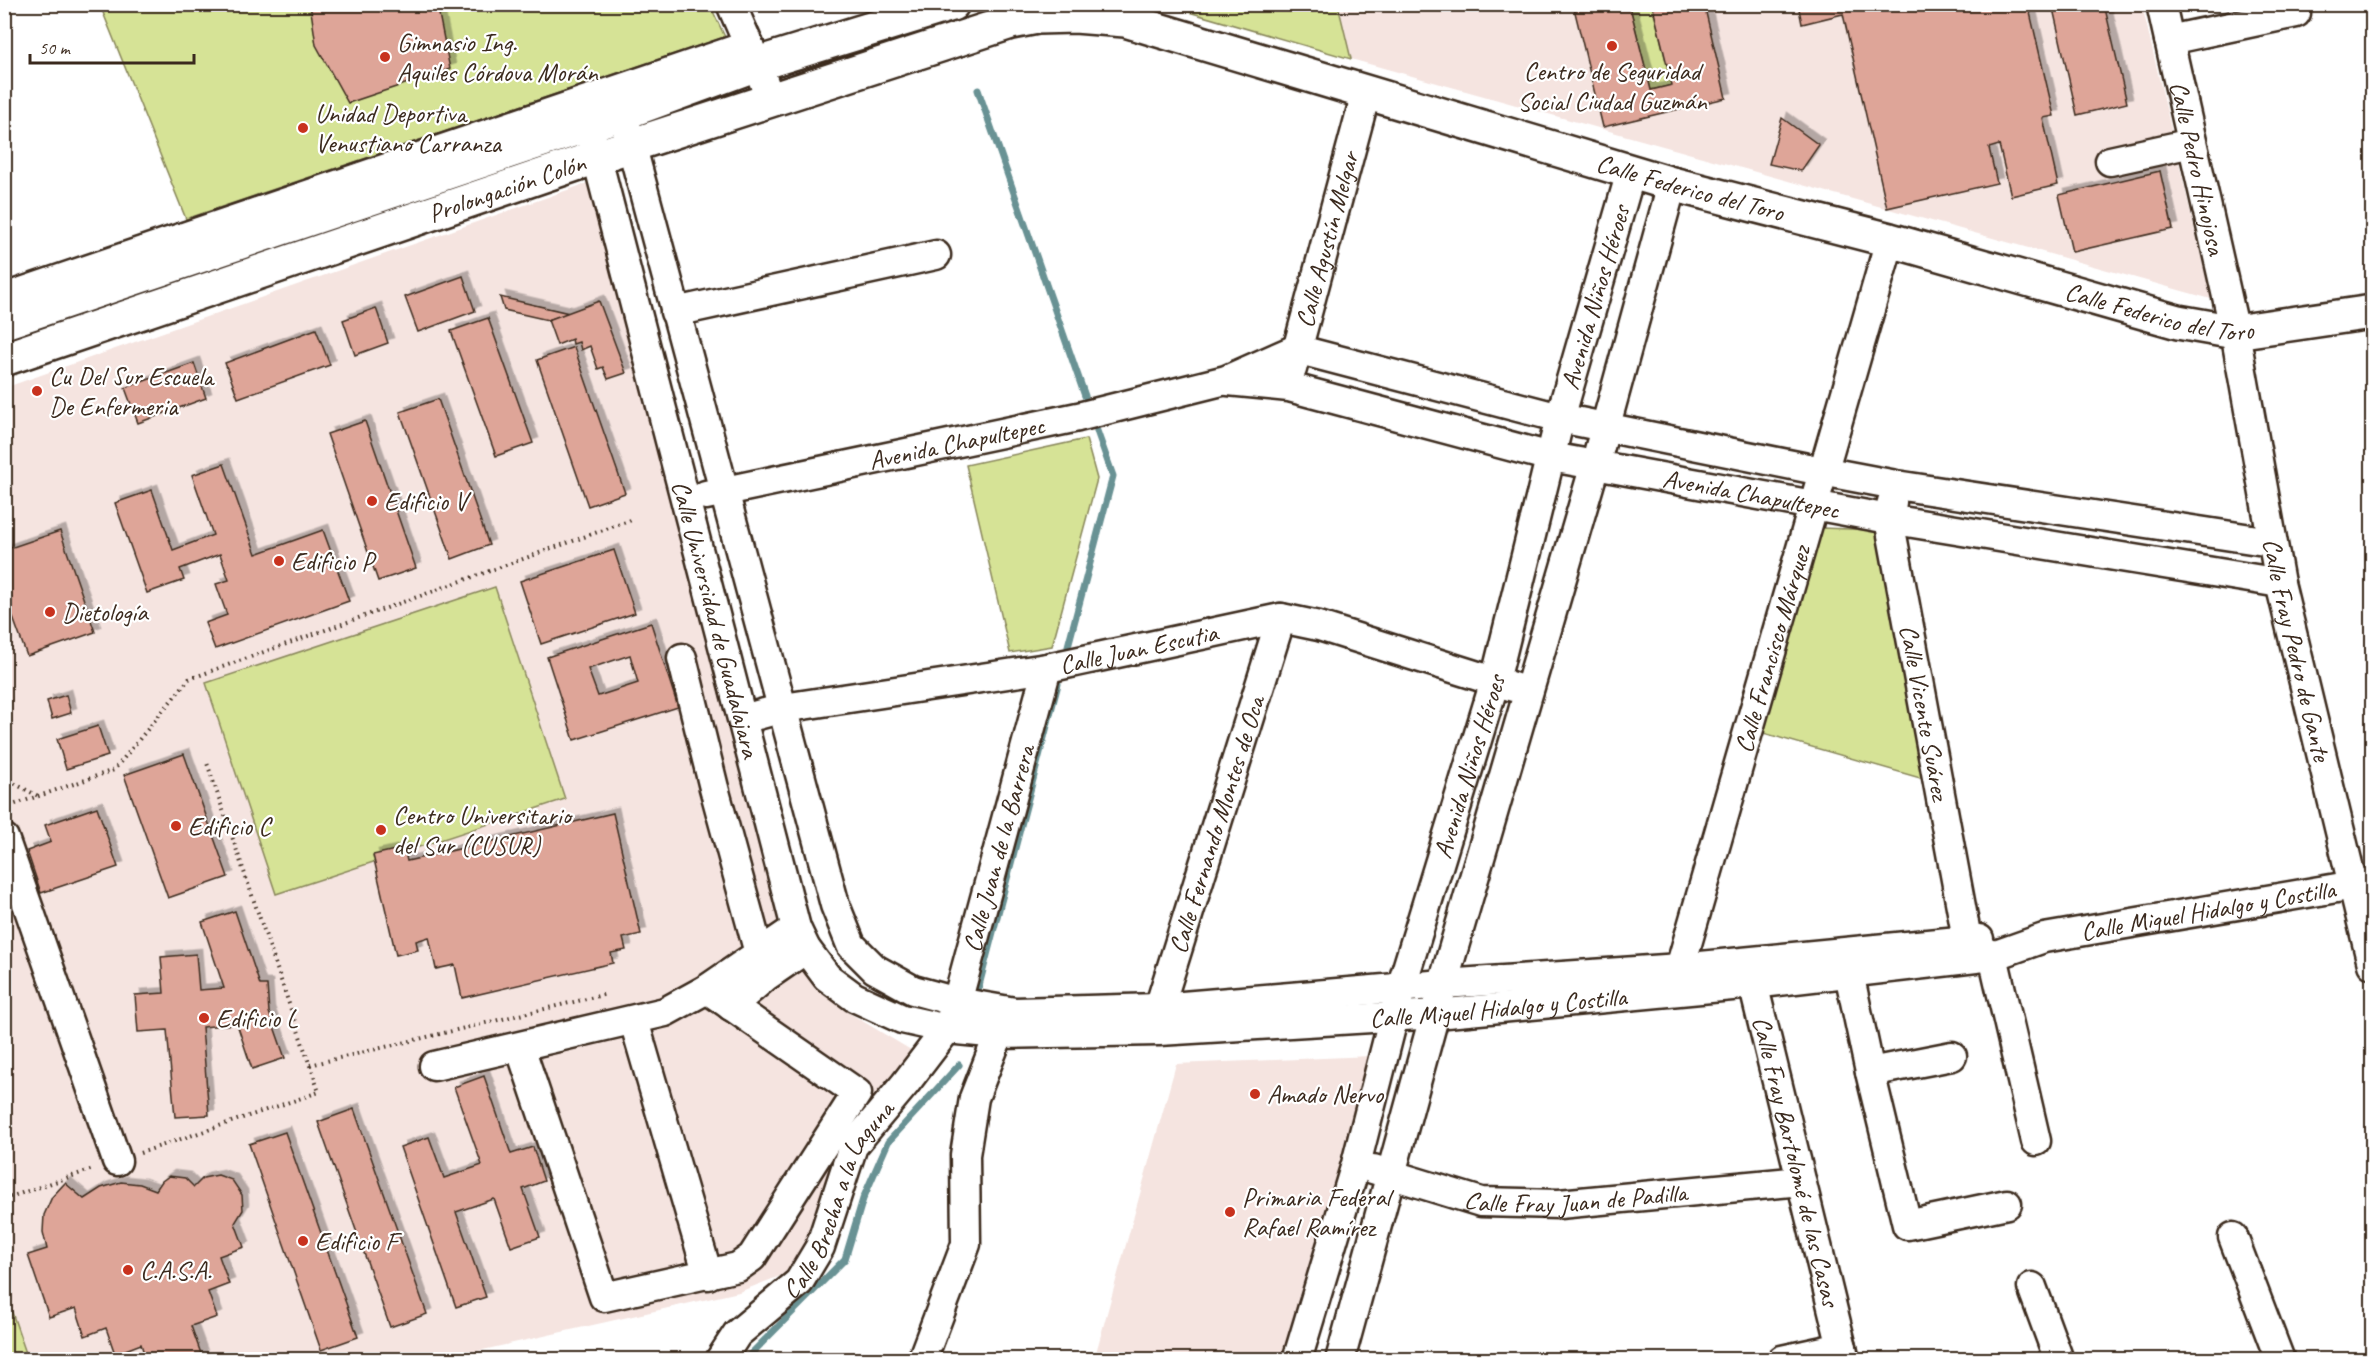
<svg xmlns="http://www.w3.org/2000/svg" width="2377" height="1364" viewBox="0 0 2377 1364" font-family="Caveat,sans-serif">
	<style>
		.built { fill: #f5e4e0 }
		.green { fill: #d6e396; stroke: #88865a; stroke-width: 1.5 }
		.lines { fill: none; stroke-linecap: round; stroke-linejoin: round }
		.stream { stroke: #699294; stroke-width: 7 }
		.building { fill: #dea598; stroke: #3b2a1e; stroke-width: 1.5; fill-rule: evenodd; filter: url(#shadow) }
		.minor-casing { stroke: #3b2a1e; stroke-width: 33 }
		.major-casing { stroke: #3b2a1e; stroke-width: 38 }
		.path { stroke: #3b2a1e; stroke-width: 4; stroke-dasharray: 1.5 4.5; stroke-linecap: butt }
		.minor { stroke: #fff; stroke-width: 28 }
		.major { stroke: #fff; stroke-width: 33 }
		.poi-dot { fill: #c8321e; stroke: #fff; stroke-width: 2 }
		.labels { text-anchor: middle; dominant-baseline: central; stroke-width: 4.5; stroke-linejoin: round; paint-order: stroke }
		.poi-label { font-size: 26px; fill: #3b2a1e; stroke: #fff; text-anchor: start }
		.street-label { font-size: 26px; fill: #3b2a1e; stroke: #fff }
	</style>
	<defs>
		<filter id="shadow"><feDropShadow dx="5.5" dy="-5.5" stdDeviation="0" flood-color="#0004"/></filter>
	</defs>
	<rect width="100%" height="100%" fill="#fff"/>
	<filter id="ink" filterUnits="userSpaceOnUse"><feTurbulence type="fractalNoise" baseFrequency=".0167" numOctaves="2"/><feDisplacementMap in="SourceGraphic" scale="12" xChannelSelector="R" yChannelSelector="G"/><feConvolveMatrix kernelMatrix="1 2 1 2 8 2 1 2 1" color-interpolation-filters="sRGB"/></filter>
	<g filter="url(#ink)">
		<!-- built -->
		<g class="built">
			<path d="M1338,5H2142L2211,299L1351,59Z"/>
			<path d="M596,180L784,936L844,1010L916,1053L816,1229L785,1274L739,1292L443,1359H5L4,388Z"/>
			<path d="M1371,1056L1281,1359L1094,1360L1176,1064Z"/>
		</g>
		<!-- green -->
		<g class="green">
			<path d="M100,5H710L725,37L186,219Z"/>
			<path d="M1178,5H1338L1351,59L1182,10Z"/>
			<path d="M1640,5H1652L1672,85L1651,90L1630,7Z"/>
			<path d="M1086,439L1097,479L1052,646L1010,653L966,465Z"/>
			<path d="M1821,528L1878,530L1927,780L1760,732Z"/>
			<path d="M495,587L565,799L276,894L206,683Z"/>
			<path d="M5,1292L28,1359H5Z"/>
		</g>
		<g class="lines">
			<!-- stream -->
			<g class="stream">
				<path d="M978,90L1085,396"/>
				<path d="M1068,646L1113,476L1097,431"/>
				<path d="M977,993L1058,684"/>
				<path d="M745,1360L845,1259L863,1199L888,1142L959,1065"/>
			</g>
		</g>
		<!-- building -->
		<g class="building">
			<path d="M310,4H437L450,69L348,103L316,45Z"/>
			<path d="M1573,4H1640L1630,7L1651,90L1672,85L1652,4H1704L1726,98L1603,127Z"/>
			<path d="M1798,4H2028L2054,116L2043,118L2058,185L2011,196L1999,145L1989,148L1997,183L1887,208L1843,14L1802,24Z"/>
			<path d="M2052,4H2104L2127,103L2077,115Z"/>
			<path d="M1782,118L1819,145L1801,171L1769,164Z"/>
			<path d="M2160,171L2173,229L2072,252L2059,195Z"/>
			<path d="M463,276L475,311L418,332L405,297Z"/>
			<path d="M500,297L569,313L548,320L504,310Z"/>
			<path d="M599,301L626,373L608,379L603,367L598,369L590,346L581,350L579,342L573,344L572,339L557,345L548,320Z"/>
			<path d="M376,308L388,343L355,355L343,320Z"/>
			<path d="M488,318L533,443L496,456L451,331Z"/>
			<path d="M316,329L330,365L238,398L225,363Z"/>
			<path d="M574,347L625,493L588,506L537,360Z"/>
			<path d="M194,363L206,398L138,423L125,388Z"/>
			<path d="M438,399L489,545L452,559L400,412Z"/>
			<path d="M365,421L416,568L378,581L327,434Z"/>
			<path d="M224,464L256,554L323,530L349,601L215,649L205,623L227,615L216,584L229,580L220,554L180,569L184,580L147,593L115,503L152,490L173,550L213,535L192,475Z"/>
			<path d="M60,531L95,632L27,656L4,593V550Z"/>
			<path d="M614,550L635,613L541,644L520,581Z"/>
			<path d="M651,623L678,707L574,740L547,657ZM630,655L638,683L598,696L588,669Z"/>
			<path d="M66,695L71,713L52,719L47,701Z"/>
			<path d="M98,726L108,756L66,769L57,739Z"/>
			<path d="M184,754L228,877L168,898L124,775Z"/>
			<path d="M97,807L118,867L41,893L27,851L51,842L45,825Z"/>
			<path d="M613,813L641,934L623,938L626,950L611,953L613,963L462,998L455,965L436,969L429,937L416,941L418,950L396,955L373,855L404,848L407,861Z"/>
			<path d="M235,911L260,985H267L269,1012L285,1058L252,1069L237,1024L202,1027L209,1115L175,1117L167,1030L138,1032L135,995L164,993L161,957L196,954L199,990L224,988L202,922Z"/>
			<path d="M484,1076L511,1154L533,1147L544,1181L523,1189L540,1237L511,1247L494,1199L456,1212L486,1297L456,1307L400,1147L429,1137L444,1178L482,1165L454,1087Z"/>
			<path d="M354,1109L427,1314L390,1327L318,1122Z"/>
			<path d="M285,1132L358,1337L321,1350L249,1144Z"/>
			<path d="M218,1175L232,1180L242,1195L243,1210L235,1223L244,1247L219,1256L229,1284L208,1292L217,1317L191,1326L203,1359L146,1360L141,1344L115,1354L106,1328L85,1336L76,1308L49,1317L28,1255L47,1249L43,1232L44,1215L52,1197L65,1183L84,1199L101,1188L121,1182L140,1184L156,1190L162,1181L169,1176L185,1178L194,1187L203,1178Z"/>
		</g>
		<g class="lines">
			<!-- minor casing -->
			<g class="minor-casing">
				<g id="minor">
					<path d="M731,4L757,64L770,99"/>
					<path id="s1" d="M2161,4L2235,332L2280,583L2372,964"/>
					<path d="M2169,40L2296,13"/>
					<path d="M626,125L835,905L851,945L875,969L913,990L957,1002L1015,1012L1159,1008L1443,984L1680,968L1979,939"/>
					<path id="s2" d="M591,135L796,928L806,949L827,977L854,997L902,1019L947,1029L999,1034L1159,1031L1436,1014L1753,984L1993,956L2044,938L2372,882"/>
					<path d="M2110,161L2192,143"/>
					<path d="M4,298L749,45"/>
					<path d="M675,312L936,255"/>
					<path id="s3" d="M1292,369L1366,93"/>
					<path id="s4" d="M1228,381L1289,387L1551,457L1595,465L1889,519L2280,583"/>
					<path id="s5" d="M706,495L1078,417L1226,380L1296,349L1560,418L1822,471L1896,485L2271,542"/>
					<path id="s6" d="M1892,502L1889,519L1967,939L1993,956L2036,1141"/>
					<path d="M682,658L714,788L759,953"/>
					<path id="s7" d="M743,719L783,708L1047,668L1281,618L1319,626L1513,687"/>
					<path d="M4,838L117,1161"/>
					<path id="s8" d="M1749,967L1845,1360"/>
					<path d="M1849,973L1870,1072L1907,1225L2007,1204"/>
					<path id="s9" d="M1681,986L1680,968L1890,240"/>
					<path d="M731,1006L765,977L806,949"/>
					<path d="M634,1021L708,1275"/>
					<path id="s10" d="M1159,1024V1008L1281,618"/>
					<path d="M520,1047L604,1297L738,1267L752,1257L857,1093L707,989"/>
					<path d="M434,1066L665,1012L707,989L796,928"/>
					<path d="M1870,1072L1952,1056"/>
					<path id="s11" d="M1373,1169L1481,1202L1559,1204L1801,1181"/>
					<path d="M2233,1237L2280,1360"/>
					<path d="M2032,1287L2059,1360"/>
					<path id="s12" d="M720,1360L737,1334L799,1282L820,1247L853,1146L905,1084L947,1029L957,1002L1047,668"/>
					<path d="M922,1360L966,1244L965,1155L974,1098L999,1034"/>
					<path id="s13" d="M1297,1360L1356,1164L1401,988L1495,681L1560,418L1631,172"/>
					<path d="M1340,1360L1443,984L1595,465L1672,184"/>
					<path d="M1782,1360L1842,1347"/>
				</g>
			</g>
			<!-- major casing -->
			<g class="major-casing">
				<g id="major">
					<path d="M4,322L623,113L757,64L952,4"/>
					<path id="s14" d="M4,359L632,145L1011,22L1037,17L1075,16L1125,20L1672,184L1890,240L2178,322L2235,332L2372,312"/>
				</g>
			</g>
			<!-- path -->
			<g class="path">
				<path d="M4,778L38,796"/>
				<path d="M4,808L114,770L189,679L634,519"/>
				<path d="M310,1065L607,994"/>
				<path d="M140,1153L319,1092L206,760"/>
				<path d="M4,1199L93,1169"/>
			</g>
			<!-- minor -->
			<use href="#minor" class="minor"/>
			<!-- major -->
			<use href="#major" class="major"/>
		</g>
	</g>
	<!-- markers -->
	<g class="poi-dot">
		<circle cx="1612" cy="46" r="6"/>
		<circle cx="385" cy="57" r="6"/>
		<circle cx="303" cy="128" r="6"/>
		<circle cx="37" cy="391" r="6"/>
		<circle cx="372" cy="501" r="6"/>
		<circle cx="279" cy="561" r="6"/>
		<circle cx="50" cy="612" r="6"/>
		<circle cx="176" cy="826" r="6"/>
		<circle cx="381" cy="830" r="6"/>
		<circle cx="204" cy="1018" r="6"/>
		<circle cx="1255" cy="1094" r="6"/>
		<circle cx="1230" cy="1212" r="6"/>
		<circle cx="303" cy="1241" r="6"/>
		<circle cx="128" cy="1270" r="6"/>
	</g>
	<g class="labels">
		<!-- poi labels -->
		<g class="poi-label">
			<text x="397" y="42">Gimnasio Ing.<tspan x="397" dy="30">Aquiles Córdova Morán</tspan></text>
			<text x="1612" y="71" text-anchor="middle">Centro de Seguridad<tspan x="1612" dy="30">Social Ciudad Guzmán</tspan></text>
			<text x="315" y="113">Unidad Deportiva<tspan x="315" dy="30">Venustiano Carranza</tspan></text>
			<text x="49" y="376">Cu Del Sur Escuela<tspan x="49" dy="30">De Enfermeria</tspan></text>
			<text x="384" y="501">Edificio V</text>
			<text x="291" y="561">Edificio P</text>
			<text x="62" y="612">Dietología</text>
			<text x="393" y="815">Centro Universitario<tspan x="393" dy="30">del Sur (CUSUR)</tspan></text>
			<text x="188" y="826">Edificio C</text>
			<text x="216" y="1018">Edificio L</text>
			<text x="1267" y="1094">Amado Nervo</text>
			<text x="1242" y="1197">Primaria Federal<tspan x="1242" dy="30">Rafael Ramírez</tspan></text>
			<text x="315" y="1241">Edificio F</text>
			<text x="140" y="1270">C.A.S.A.</text>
		</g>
		<!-- street labels -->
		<g class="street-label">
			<text stroke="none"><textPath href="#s1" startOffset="168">Calle Pedro Hinojosa</textPath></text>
			<text stroke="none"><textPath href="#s14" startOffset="531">Prolongación Colón</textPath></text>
			<text stroke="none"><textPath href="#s14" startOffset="1766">Calle Federico del Toro</textPath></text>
			<text stroke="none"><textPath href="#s3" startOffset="134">Calle Agustín Melgar</textPath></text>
			<text stroke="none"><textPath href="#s13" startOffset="1104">Avenida Niños Héroes</textPath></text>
			<text stroke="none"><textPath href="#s14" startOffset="2252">Calle Federico del Toro</textPath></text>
			<text stroke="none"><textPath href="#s5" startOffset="256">Avenida Chapultepec</textPath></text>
			<text stroke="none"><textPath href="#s4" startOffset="536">Avenida Chapultepec</textPath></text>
			<text stroke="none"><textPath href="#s2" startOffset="500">Calle Universidad de Guadalajara</textPath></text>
			<text stroke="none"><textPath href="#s7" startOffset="402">Calle Juan Escutia</textPath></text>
			<text stroke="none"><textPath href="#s9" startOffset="350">Calle Francisco Márquez</textPath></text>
			<text stroke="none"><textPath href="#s1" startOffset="660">Calle Fray Pedro de Gante</textPath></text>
			<text stroke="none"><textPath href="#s6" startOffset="214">Calle Vicente Suárez</textPath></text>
			<text stroke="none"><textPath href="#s13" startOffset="618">Avenida Niños Héroes</textPath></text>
			<text stroke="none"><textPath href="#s10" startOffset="208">Calle Fernando Montes de Oca</textPath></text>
			<text stroke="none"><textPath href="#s12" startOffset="597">Calle Juan de la Barrera</textPath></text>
			<text stroke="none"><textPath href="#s2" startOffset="2280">Calle Miguel Hidalgo y Costilla</textPath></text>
			<text stroke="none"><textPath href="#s2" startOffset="1562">Calle Miguel Hidalgo y Costilla</textPath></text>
			<text stroke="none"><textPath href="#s8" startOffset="200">Calle Fray Bartolomé de las Casas</textPath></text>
			<text stroke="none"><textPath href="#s11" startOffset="208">Calle Fray Juan de Padilla</textPath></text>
			<text stroke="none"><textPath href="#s12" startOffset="204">Calle Brecha a la Laguna</textPath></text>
		</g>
	</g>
	<!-- margin -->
	<rect width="2377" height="1364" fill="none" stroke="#fff" stroke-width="24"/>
	<rect x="12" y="12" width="2353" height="1340" fill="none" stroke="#3b2a1e" stroke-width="2" filter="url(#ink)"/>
	<!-- scale -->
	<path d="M30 54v9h164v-9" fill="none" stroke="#3b2a1e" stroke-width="3"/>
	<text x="39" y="54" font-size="18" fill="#3b2a1e" stroke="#ffffff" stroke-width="4.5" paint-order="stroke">50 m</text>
</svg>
